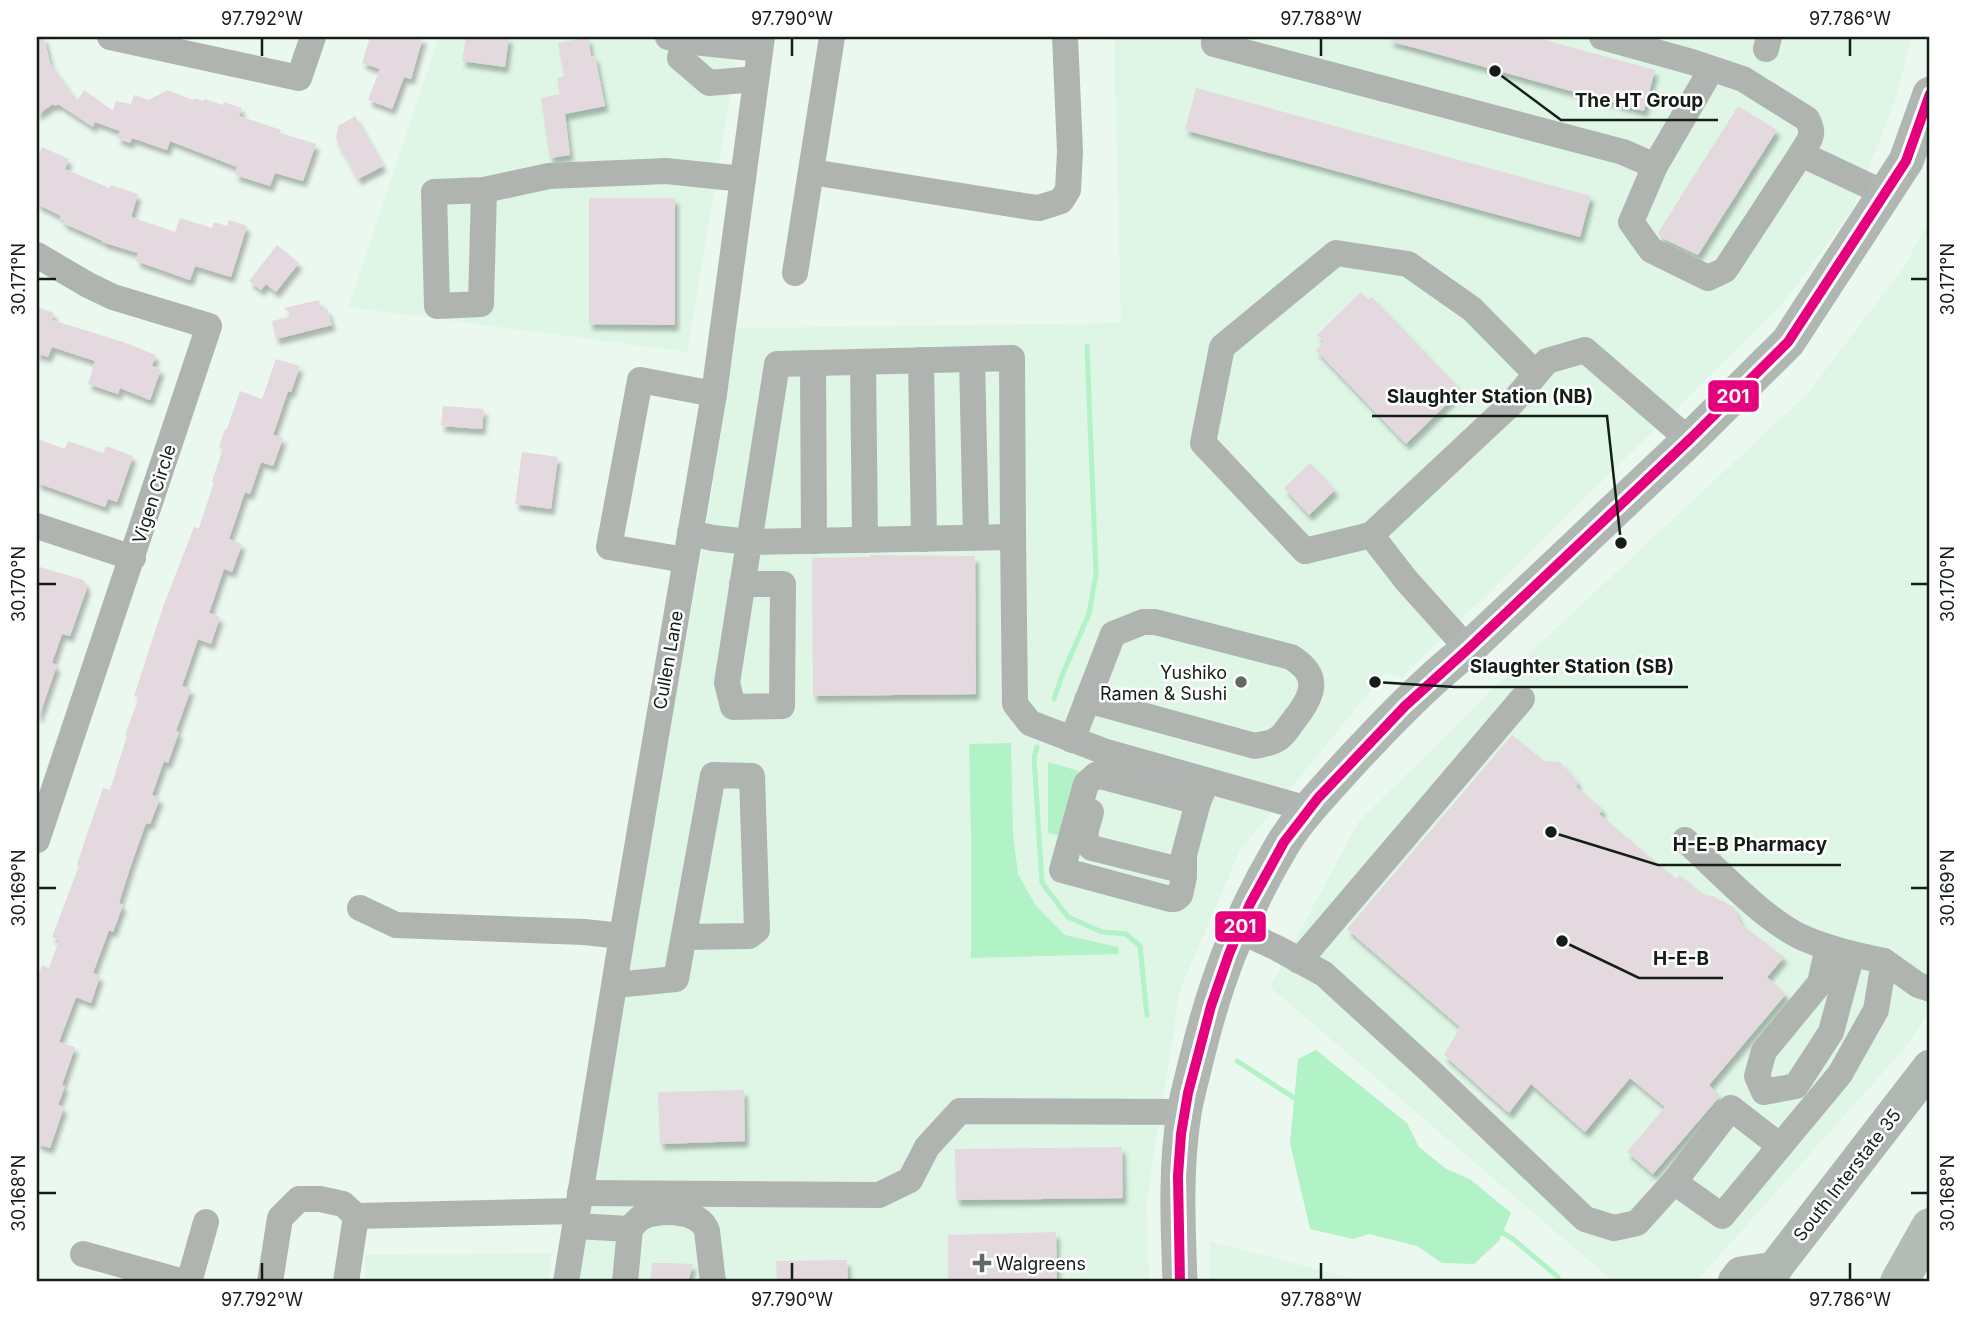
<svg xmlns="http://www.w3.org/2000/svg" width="1967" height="1319" viewBox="0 0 1967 1319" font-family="Inter,sans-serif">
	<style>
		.built { fill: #dff6e6 }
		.water { fill: #b1f2c6 }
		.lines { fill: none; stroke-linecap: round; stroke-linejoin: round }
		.stream { stroke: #b1f2c6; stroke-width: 5 }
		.building { fill: #e3d9de; filter: url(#shadow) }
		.minor { stroke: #b0b4b1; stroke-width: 26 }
		.major { stroke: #b0b7b2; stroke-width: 35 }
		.highway { stroke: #b4bcb6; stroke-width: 38 }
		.bus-1-casing { stroke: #fff; stroke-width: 16 }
		.bus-1 { stroke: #e5007d; stroke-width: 10 }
		.ticks { fill: none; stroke: #141d17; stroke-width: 2.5 }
		.poi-dot { fill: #5f6a63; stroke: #fff; stroke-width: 2.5 }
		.labels { text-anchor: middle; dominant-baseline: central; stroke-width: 5; stroke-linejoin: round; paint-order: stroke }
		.street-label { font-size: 18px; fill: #141d17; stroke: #fff }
		.poi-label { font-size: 18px; fill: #141d17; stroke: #fff; text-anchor: end }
		.leader { fill: none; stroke: #141d17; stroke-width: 2.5 }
		.callout-dot { fill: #141d17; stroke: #fff; stroke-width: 2.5 }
		.callout-label { font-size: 19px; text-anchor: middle; font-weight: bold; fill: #141d17; stroke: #fff; stroke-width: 5; stroke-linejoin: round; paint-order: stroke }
		.line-badge { stroke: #fff; stroke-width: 2.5 }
		.badge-label { font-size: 19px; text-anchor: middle; font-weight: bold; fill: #fff }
		.neatline { fill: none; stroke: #141d17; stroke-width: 2.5 }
		.ticks-label { font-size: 18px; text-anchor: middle; fill: #141d17 }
	</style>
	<defs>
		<filter id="shadow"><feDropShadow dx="3.5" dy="6" stdDeviation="2" flood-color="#0004"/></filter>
	</defs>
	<rect width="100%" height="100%" fill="#ebf8ef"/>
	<!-- built -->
	<g class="built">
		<path d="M439,37H740L687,352L348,307Z"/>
		<path d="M1114,37H1912L1895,101L1853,209L1781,306L1401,678L1385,673L1240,850L1180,990L1147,1199L1149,1282H576L622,993L704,541L737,328L1121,323Z"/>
		<path d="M1930,219V1009L1911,1041L1696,1282H1614L1270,987L1359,821L1537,646L1807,394L1904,267Z"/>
		<path d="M1210,1241L1365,1282H1210Z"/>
		<path d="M552,1253L548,1282H365V1255Z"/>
	</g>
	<!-- water -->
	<g class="water">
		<path d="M1011,743L1013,833L1018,874L1036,906L1065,935L1118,947L1119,954L971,958V834L969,744Z"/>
		<path d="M1048,762L1079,771L1062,836L1048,833Z"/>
		<path d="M1316,1050L1407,1123L1419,1147L1445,1168L1471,1180L1511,1213L1499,1241L1474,1264L1442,1263L1417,1246L1369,1234L1353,1239L1310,1229L1290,1143L1298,1059Z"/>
	</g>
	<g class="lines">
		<!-- stream -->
		<g class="stream">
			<path d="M1054,699L1063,673L1089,614L1096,574L1087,346"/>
			<path d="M1037,747L1034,758L1042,883L1068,917L1102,932L1126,934L1140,946L1147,1015"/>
			<path d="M1237,1061L1299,1101"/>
			<path d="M1498,1230L1513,1239L1558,1277L1559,1282"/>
		</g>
	</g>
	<!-- building -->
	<g class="building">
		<path d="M37,37H44L50,63L77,101L84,90L113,111L116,101L131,104L134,95L149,100L167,90L193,100L194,98L203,101L204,99L223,105L224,102L242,108L239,116L281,130L280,133L316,144L303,181L275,173L270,186L235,175L237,167L170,141L167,150L132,138L130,143L117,138L120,131L95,122L93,127L58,104L55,106L53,104L37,115Z"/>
		<path d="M370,37H423L411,79L404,77L392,109L368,100L380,69L362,63Z"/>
		<path d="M466,37H509L505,67L462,61Z"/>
		<path d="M588,37L591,56H595L605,106L565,114L570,155L550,158L541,98L560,94L557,78L564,76L558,43Z"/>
		<path d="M1390,37H1534L1655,70L1644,111L1390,41Z"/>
		<path d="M1196,88L1591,196L1580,237L1185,130Z"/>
		<path d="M1738,106L1777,130L1698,255L1662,238L1658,233Z"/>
		<path d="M355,116L383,166L358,179L336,139L338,126Z"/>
		<path d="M42,147L69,159L65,169L109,188L111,185L138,194L131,217L175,232L180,218L212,228L214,222L227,226L229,220L247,226L231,277L195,266L190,280L136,261L138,253L102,242L103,241L63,223L65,221L60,219L61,216L37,204V160Z"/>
		<path d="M589,198H675V325L589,324Z"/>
		<path d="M277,245L299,263L276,292L266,284L261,290L249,281Z"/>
		<path d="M1361,292L1368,300L1372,297L1461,390L1406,444L1316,350L1324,342L1317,335Z"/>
		<path d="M319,300L321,310L327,308L332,325L276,339L272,321L293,316L284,308Z"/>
		<path d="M37,307L54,313L52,320L123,342L156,355L152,366L161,369L150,400L120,388L118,394L88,384L95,361L52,347L48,357L40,354L39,356H37Z"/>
		<path d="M276,359L300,366L291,392L288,391L273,435L283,438L273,466L261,462L250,494L245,492L229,539L242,544L232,572L224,569L209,613L220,617L211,644L198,639L182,686L191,689L176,731L179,732L168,763L164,761L152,795L160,798L150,824L146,823L130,868L119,903L123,905L113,932L109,930L93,973L100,976L91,1003L76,997L59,1042L75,1047L62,1085L65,1086L58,1105L64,1107L50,1148L37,1144V980L42,965L49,968L59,940L52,937L79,866L77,865L85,840L103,788L110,790L127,736L125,735L139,697L134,696L163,607L194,527L199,528L214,482L212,481L223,449L219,447L225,429H227L240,391L262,399Z"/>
		<path d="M443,406L484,409L482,429L441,426Z"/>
		<path d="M37,439L65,449L68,441L103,453L106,446L133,456L117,502L108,499L105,507L37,483Z"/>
		<path d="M522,452L558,457L551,509L515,504Z"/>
		<path d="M1310,463L1335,490L1309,515L1284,488Z"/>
		<path d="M870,555L975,556L976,694L813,696L812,558L870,557Z"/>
		<path d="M40,567L84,580L87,588L70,636L62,634L52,663L57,665L39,717H37V577Z"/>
		<path d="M1512,735L1544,761L1560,762L1578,782L1576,787L1603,809L1599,814L1676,879L1679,875L1705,895L1713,896L1733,907L1742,925L1784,957L1767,977L1786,994L1709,1085L1720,1096L1653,1174L1627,1152L1665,1107L1630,1078L1585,1132L1531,1084L1509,1113L1444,1055L1460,1027L1347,929Z"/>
		<path d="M744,1090L745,1141L660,1144L658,1092Z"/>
		<path d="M1122,1147L1123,1198L956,1200L955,1149Z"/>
		<path d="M1056,1232L1057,1282H948V1235Z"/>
		<path d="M847,1260L848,1282H777L776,1261Z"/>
		<path d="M652,1263H668L693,1264L688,1282H655V1280L651,1279Z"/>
	</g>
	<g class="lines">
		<!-- minor -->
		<g class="minor">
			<path d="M110,37L299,78L313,37"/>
			<path d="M668,37L684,41L760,49"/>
			<path d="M1214,37V44L1623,152L1655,166L1711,70"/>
			<path d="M1602,37L1692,62L1743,79L1807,119C1816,135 1809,140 1801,154L1886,194"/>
			<path d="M684,41L680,58L709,83L755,79"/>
			<path d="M1766,49L1769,37"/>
			<path d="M1655,166L1631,222L1651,250L1708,278L1725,270L1801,154"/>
			<path d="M812,172L1030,207L1039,208L1061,201L1068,190L1070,151L1065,37"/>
			<path d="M484,190L481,304L437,306L434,192L484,190L549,176L666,171L743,179"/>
			<path d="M37,255L88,285L113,297L209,326L37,840"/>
			<path d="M795,273L832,37"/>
			<path d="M972,359L976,537"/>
			<path d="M921,360L924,539"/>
			<path d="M863,362L865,540"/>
			<path d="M813,363L814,541"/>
			<path d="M37,526L133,558"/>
			<path d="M690,533L713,538L749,542L1013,537L1012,358L777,364L727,683L733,707L782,706L783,584H742"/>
			<path d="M1371,535L1305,551L1203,443L1222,347L1336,253L1408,264L1472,309L1536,374"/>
			<path d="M1013,537L1015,704L1030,723L1103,751L1308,809"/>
			<path d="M685,560L609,547L640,380L714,394"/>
			<path d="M1468,649L1406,580L1371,535L1512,403L1547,361L1585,350L1689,440"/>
			<path d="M1072,740L1113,634L1143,622H1155L1291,657C1322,676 1313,696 1294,720C1289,726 1283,737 1276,740C1270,744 1261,744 1255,746L1087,700"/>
			<path d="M1096,775L1086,784L1062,870L1170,899H1175L1180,895L1184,877V855L1198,802L1207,781"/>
			<path d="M1096,775L1198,802"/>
			<path d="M1091,812C1088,825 1080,839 1092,848L1184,871"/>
			<path d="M360,908L396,925L584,932L622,936"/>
			<path d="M1238,930L1277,948L1324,974L1430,1071L1585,1219L1614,1228L1637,1223L1674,1182L1722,1216L1840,1074L1876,1010L1884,961C1856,955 1828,949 1801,937C1762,918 1718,870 1685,840"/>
			<path d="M1828,948L1820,983L1764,1051L1757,1076L1764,1092L1796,1086L1831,1032L1852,954"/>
			<path d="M1299,961L1522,699"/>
			<path d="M1884,961L1918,985L1930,989"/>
			<path d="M615,985L676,979L713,775L752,776L757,930L749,936L684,937"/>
			<path d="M1674,1182L1731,1108L1780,1146"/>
			<path d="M580,1193L879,1195L910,1180L927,1147L960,1111L1184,1112"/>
			<path d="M575,1226L630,1229L625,1282"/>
			<path d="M630,1229C634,1224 637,1220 642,1217C660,1209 700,1209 707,1231L713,1282"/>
			<path d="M83,1254L184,1282"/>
			<path d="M189,1282L206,1222"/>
			<path d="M270,1282L280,1218L299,1199H320L343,1204L356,1216L577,1211"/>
			<path d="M346,1282L356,1216"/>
			<path d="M566,1282L622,936L714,394L762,37"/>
		</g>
		<!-- major -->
		<g class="major">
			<path d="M1180,1282C1178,1226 1175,1169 1184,1113C1187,1095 1192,1078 1196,1061C1214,986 1238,921 1277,854C1295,821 1321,795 1346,767C1384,726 1424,684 1468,649L1689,440L1788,342L1906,161L1930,94"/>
			<path d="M1735,1282L1741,1274L1775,1269"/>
			<path d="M1764,1282L1930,1067"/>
		</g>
		<!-- highway -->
		<path class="highway" d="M1899,1282L1930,1227"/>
		<!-- bus-1 casing -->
		<g class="bus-1-casing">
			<path id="bus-1" d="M1180,1282L1178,1176L1181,1134L1188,1093L1211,1006L1229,954L1250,904L1284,842L1318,798L1405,706L1468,649L1689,440L1788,342L1906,161L1930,94"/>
		</g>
		<!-- bus-1 -->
		<use href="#bus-1" class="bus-1"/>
	</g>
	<!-- ticks -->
	<path class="ticks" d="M262,38V56M792,38V56M1321,38V56M1850,38V56M38,279H56M1911,279H1928M38,584H56M1911,584H1928M38,888H56M1911,888H1928M38,1193H56M1911,1193H1928M262,1263V1280M792,1263V1280M1321,1263V1280M1850,1263V1280"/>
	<!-- markers -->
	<g class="poi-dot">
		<circle cx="1241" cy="682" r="7"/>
		<path d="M978.5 1252.5h7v7h7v7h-7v7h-7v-7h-7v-7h7z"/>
	</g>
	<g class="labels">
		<!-- street labels -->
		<g class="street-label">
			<text transform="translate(154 494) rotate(-72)">Vigen Circle</text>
			<text transform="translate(668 660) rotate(-80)">Cullen Lane</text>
			<text transform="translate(1847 1175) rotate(-52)">South Interstate 35</text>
		</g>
		<!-- poi labels -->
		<g class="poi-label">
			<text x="1227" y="672">Yushiko<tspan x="1227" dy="21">Ramen &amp; Sushi</tspan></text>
			<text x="996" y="1263" text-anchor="start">Walgreens</text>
		</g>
	</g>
	<!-- callouts -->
	<path class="leader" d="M1495 71L1561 120H1718M1621 543L1607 416H1372M1375 682L1455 687H1688M1551 832L1658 865H1841M1562 941L1639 978H1723"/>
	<g class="callout-dot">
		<circle cx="1495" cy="71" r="7"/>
		<circle cx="1621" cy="543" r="7"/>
		<circle cx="1375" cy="682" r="7"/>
		<circle cx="1551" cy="832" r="7"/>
		<circle cx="1562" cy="941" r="7"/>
	</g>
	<g class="callout-label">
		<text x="1639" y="107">The HT Group</text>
		<text x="1490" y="403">Slaughter Station (NB)</text>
		<text x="1572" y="673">Slaughter Station (SB)</text>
		<text x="1750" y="851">H-E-B Pharmacy</text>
		<text x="1681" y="965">H-E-B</text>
	</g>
	<g class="line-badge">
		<rect x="1707" y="379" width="53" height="34" rx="7" fill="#e5007d"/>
		<rect x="1214" y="910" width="53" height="33" rx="7" fill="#e5007d"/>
	</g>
	<g class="badge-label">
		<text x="1733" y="403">201</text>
		<text x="1240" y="933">201</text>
	</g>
	<!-- border -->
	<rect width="1967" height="1319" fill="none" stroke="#ffffff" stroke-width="77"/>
	<rect x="38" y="38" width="1890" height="1242" class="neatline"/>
	<g class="ticks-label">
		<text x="262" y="25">97.792°W</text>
		<text x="792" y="25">97.790°W</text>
		<text x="1321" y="25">97.788°W</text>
		<text x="1850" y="25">97.786°W</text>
		<text transform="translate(19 279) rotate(-90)" y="6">30.171°N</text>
		<text transform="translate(1948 279) rotate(-90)" y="6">30.171°N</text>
		<text transform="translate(19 584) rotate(-90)" y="6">30.170°N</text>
		<text transform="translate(1948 584) rotate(-90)" y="6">30.170°N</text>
		<text transform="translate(19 888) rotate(-90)" y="6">30.169°N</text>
		<text transform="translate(1948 888) rotate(-90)" y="6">30.169°N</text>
		<text transform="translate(19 1193) rotate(-90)" y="6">30.168°N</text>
		<text transform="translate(1948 1193) rotate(-90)" y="6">30.168°N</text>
		<text x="262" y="1306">97.792°W</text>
		<text x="792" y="1306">97.790°W</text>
		<text x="1321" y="1306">97.788°W</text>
		<text x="1850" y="1306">97.786°W</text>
	</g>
</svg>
